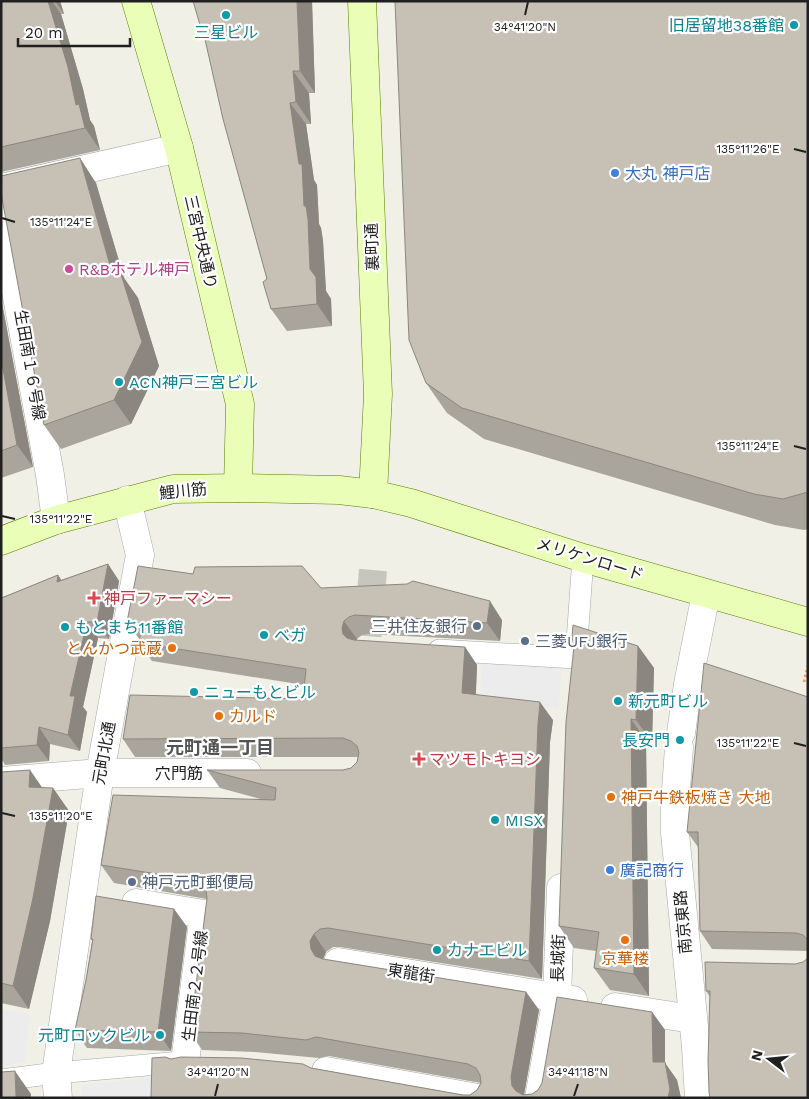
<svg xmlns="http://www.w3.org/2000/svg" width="809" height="1099" viewBox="0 0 809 1099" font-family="'Work Sans','Noto Sans JP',sans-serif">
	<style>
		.parking { fill: #ececec }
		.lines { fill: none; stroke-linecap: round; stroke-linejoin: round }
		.street-tunnel { stroke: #c7c6be; stroke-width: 28; stroke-dasharray: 28 14; stroke-linecap: butt }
		.lane-casing { stroke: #a7a7a7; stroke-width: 22 }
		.street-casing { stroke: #a7a7a7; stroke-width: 29 }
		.secondary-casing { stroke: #547e00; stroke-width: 29 }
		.path { stroke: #ff9a69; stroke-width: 3; stroke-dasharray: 2.5 2.5; stroke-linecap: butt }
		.lane { stroke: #fff; stroke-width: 21 }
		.street { stroke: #fff; stroke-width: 28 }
		.secondary { stroke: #eafeb7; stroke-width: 28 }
		.wall { fill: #aaa59c }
		.shaded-wall { fill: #8b867f }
		.building { fill: #c6c0b5; stroke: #8b867f }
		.ticks { fill: none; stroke: #202020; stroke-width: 2 }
		.culture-dot { fill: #0f9aa8; stroke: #fff; stroke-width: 2 }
		.shop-dot { fill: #3f7fe0; stroke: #fff; stroke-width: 2 }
		.hotel-dot { fill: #d1479c; stroke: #fff; stroke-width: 2 }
		.health-dot { fill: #e0444e; stroke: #fff; stroke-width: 2 }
		.service-dot { fill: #5c6f8a; stroke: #fff; stroke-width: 2 }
		.food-dot { fill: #e8710a; stroke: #fff; stroke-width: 2 }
		.labels { text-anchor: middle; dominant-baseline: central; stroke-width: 4.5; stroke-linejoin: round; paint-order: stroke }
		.culture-label { font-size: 16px; fill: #0d838f; stroke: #fff; text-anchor: start }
		.shop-label { font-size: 16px; fill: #366cbe; stroke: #fff; text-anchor: start }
		.street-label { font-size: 16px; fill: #202020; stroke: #fff }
		.hotel-label { font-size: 16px; fill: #b23c85; stroke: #fff; text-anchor: start }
		.health-label { font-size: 16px; fill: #be3a42; stroke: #fff; text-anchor: start }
		.service-label { font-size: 16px; fill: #4e5e75; stroke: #fff; text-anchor: start }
		.food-label { font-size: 16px; fill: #c56008; stroke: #fff; text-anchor: start }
		.neighbourhood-label { font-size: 18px; font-weight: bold; fill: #535353; stroke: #fff }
		.ticks-label { font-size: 12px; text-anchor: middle; fill: #202020; stroke: #fff; stroke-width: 4.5; stroke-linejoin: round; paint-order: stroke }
	</style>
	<rect width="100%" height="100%" fill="#f1f0e6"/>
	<!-- parking -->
	<g class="parking">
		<path d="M483,656L562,662L559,709L479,703Z"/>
		<path d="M1,1009L30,1014L25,1062L1,1066Z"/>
		<path d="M159,1077V1098H82L81,1085Z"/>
	</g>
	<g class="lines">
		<!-- street-tunnel -->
		<path class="street-tunnel" d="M364,678L373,570"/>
		<!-- lane casing -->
		<g class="lane-casing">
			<g id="lane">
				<path d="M439,650L575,658"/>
				<path d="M576,655L583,558"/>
				<path d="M1,1080L56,1073L181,1062"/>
			</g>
		</g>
		<!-- street casing -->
		<g class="street-casing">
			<g id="street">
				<path d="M1,188L179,148"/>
				<path d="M1,211L50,475L56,520"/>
				<path d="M681,733L688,684L706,594"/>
				<path d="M679,747L675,805V833L696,1047L699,1098"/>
				<path d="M1,781L100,773H247"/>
				<path d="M136,903L204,914L185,1062"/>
				<path d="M338,962L573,1000"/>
				<path d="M615,1007L692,1019"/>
				<path d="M326,1071L478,1098"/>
				<path d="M58,1098L56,1073L100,773L140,555L127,500"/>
				<path d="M539,1098L557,997L561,888"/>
			</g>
		</g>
		<!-- secondary casing -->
		<g class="secondary-casing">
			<g id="secondary">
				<path d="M136,1L179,148L240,404L238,488"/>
				<path d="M362,1L378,394L373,494"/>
				<path d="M1,541L56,520L173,489L238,488L339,490L373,494L411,503L583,558L808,622"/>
			</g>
		</g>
		<!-- path -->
		<path class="path" d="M804,682L808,666"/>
		<!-- lane -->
		<use href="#lane" class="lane"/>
		<!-- street -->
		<use href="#street" class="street"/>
		<!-- secondary -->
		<use href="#secondary" class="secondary"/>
	</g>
	<!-- wall -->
	<g class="wall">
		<path d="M1,1H60L64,14H61L83,89L90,120L94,126L100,150L1,172Z"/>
		<path d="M312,1L315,93H309L311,124H306L314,180L317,185L319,224L321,228L323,241L326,291L331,299L332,326L287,331L271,309L267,279L205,38L203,35Z"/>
		<path d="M808,1V529L804,530L775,525L484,439L447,413L426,383Z"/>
		<path d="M96,183L124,278L138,298L159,366L131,424L61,449L44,425Z"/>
		<path d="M1,298L33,467L1,478Z"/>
		<path d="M108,564L119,581L109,639L98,638L83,707L87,712L80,751L50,744L49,761L5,765L3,761H1V598L58,575L61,580Z"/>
		<path d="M193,574L321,588L502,620L500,641L368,634L362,635L357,639L356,641L465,647L477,665L476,694L553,720L550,742L542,979L340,947H333L326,952L323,959L526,992L539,1010L524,1095L532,1094L652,1012L665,1030V1063L677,1080L681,1098H151L171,1059L311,1068L463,1095H470L477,1090L481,1083L329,1056L319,1058L255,1052L202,1050L190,1032L207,899L114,883L101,865L264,800L220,788L207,770H343L351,768L357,762L358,757H135L123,739L303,699L304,685L152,661L139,643L140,640L127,622Z"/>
		<path d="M638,646L654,668L652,742L646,741L649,996L610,990L594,968L596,951L574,948L559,926Z"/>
		<path d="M808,697V951L712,949L700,931L698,847L687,832Z"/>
		<path d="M1,772L43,788H53L69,811L50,921L29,1009L1,1003Z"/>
		<path d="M174,909L187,927L171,1051L87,1048L75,1030L86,980L92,941L91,939Z"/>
		<path d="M803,962L808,1098L710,997L706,991Z"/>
	</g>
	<!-- shaded-wall -->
	<g class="shaded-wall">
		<path d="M48,1H52L61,14L83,89L90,120L94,126L100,150L85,128L76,105Z"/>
		<path d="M55,1H60L64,14Z"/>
		<path d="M297,1H312L315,93L300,71Z"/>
		<path d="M293,71L309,93L311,124L296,102Z"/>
		<path d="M290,103L306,124L314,180L317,185L319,224L321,228L323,241L326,291L331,299L332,326L317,304L310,269L299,164Z"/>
		<path d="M80,158L96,183L124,278L138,298L159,366L131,424L114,400L113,276Z"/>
		<path d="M1,298L33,467L17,445L1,358Z"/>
		<path d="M108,564L119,581L109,639L97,622Z"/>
		<path d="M58,575L69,592L57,582Z"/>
		<path d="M490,601L502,620L500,641L487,623Z"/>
		<path d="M344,621L357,639L355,646L343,634L342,628Z"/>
		<path d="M87,622L98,638L83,707L87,712L80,751L68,735L70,696Z"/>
		<path d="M638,646L654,668L652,742L636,720Z"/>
		<path d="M465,647L477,665L475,711L462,693Z"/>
		<path d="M540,702L553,720L550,742L542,979L529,961L538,724Z"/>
		<path d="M631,719L646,741L649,996L634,974Z"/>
		<path d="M39,727L50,744L49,761L37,745Z"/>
		<path d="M30,770L46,793L29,787Z"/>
		<path d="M53,788L69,811L50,921L29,1009L13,986Z"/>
		<path d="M174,909L187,927L171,1051L158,1032Z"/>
		<path d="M314,934L326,952L323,959V967L311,949L310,941Z"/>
		<path d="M526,992L539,1010L524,1095L520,1098L512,1086L511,1077Z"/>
		<path d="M652,1012L665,1030V1063L677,1080L681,1098H668L653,1062Z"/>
		<path d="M15,1071L31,1094V1098H16Z"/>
	</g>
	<!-- building -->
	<g class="building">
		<path d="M1,1H48L68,67L76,105L79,104L85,128L1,147Z"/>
		<path d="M193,1H297L300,71H293L296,102L290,103L299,164H302L304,206H306L308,219L310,269L316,277L317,304L271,309L263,282L267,279L223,119L204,35H203Z"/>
		<path d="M395,1H808V492L783,499L754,494L462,408L426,383L409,340Z"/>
		<path d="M80,158L113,276L121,274L142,342L114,400L44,425L1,193V176Z"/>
		<path d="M1,358L17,445L1,451Z"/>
		<path d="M108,564L97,622H87L70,696H75L68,735L39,727L37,745L1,748V598L9,595L58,575L57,582Z"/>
		<path d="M138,566L193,574L195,567L302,566L321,588L407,584L413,581L490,601L487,623L355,615L349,617L344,621L342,628L343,634L347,638L354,640L465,647L462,693L540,702L538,724L529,961L328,928L320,929L314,934L310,941L311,949L315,956L323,959L526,992L511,1077L512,1086L516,1091L523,1095L532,1094L538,1090L542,1083L557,997L652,1012L653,1062H665L670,1089L668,1098H151L152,1058L165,1057L171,1059L181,1057L241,1058L303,1064L311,1068L463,1095H470L477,1090L481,1083L480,1075L476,1068L468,1064L316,1037L306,1040L242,1033L190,1032L207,898L206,890L201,884L194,880L101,865L113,795L275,800L276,788L207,770H343L351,768L357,762L359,753L357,746L351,741L343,738L123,739L130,695L303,699L306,669L139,643L142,623L127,622Z"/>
		<path d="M573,625L638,646L636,720L631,719L634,974L594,968L599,932L559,926L566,722L574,646L572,637Z"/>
		<path d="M704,663L808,697V940L803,935L796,933L700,931L698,832H687Z"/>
		<path d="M30,770L29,787L53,788L33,898L13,986L1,983V772Z"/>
		<path d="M96,896L174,909L158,1032L75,1030L86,980L93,939H91Z"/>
		<path d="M808,958V1098H710L709,1092L708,1061L710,991H706L705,962L795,964L803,962Z"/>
		<path d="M15,1071L16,1098H1V1072Z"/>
	</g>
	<!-- ticks -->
	<path class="ticks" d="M525,15L528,2M794,149L806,152M2,218L15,222M794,446L806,449M2,516L15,519M794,743L806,746M2,813L15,816M215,1096L218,1084M574,1096L578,1084"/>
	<!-- markers -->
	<g class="culture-dot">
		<circle cx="226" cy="15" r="5"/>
		<circle cx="794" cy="25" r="5"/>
		<circle cx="119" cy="382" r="5"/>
		<circle cx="65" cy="627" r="5"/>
		<circle cx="264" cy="635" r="5"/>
		<circle cx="194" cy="692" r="5"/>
		<circle cx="618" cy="701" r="5"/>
		<circle cx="680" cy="740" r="5"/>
		<circle cx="495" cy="820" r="5"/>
		<circle cx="437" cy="950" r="5"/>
		<circle cx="160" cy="1035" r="5"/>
	</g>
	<g class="shop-dot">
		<circle cx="615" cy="173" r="5"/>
		<circle cx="610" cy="870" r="5"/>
	</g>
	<circle class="hotel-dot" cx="69" cy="269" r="5"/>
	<g class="health-dot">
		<path d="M91.5 590.5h5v5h5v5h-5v5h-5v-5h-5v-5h5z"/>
		<path d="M416.5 751.5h5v5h5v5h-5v5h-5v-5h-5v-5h5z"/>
	</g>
	<g class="service-dot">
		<circle cx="477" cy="626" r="5"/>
		<circle cx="525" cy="641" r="5"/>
		<circle cx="132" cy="882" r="5"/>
	</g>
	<g class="food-dot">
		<circle cx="172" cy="648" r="5"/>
		<circle cx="219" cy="716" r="5"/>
		<circle cx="611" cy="797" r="5"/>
		<circle cx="625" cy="940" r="5"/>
	</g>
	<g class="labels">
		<!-- culture labels -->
		<g class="culture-label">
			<text x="784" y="25" text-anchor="end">旧居留地38番館</text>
			<text x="226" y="32" text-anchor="middle">三星ビル</text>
			<text x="129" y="382">ACN神戸三宮ビル</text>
			<text x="75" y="627">もとまち11番館</text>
			<text x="274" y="635">ベガ</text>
			<text x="204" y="692">ニューもとビル</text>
			<text x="628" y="701">新元町ビル</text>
			<text x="670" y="740" text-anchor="end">長安門</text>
			<text x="505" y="820">MISX</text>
			<text x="447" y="950">カナエビル</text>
			<text x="150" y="1035" text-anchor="end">元町ロックビル</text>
		</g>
		<!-- shop labels -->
		<g class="shop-label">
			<text x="625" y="173">大丸 神戸店</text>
			<text x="620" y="870">廣記商行</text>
		</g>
		<!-- street labels -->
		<g class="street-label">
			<text transform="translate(201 242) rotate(77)">三宮中央通り</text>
			<text transform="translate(372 247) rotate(-92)">裏町通</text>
			<text transform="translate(30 365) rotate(80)">生田南１６号線</text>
			<text transform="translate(183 491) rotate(-6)">鯉川筋</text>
			<text transform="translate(590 559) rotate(17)">メリケンロード</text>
			<text transform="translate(104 753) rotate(-80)">元町北通</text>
			<text x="179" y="773">穴門筋</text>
			<text transform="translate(683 922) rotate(-95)">南京東路</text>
			<text transform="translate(558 958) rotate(-88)">長城街</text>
			<text transform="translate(411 973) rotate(9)">東龍街</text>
			<text transform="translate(195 986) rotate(-83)">生田南２２号線</text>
		</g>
		<!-- hotel labels -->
		<g class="hotel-label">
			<text x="79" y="269">R&amp;Bホテル神戸</text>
		</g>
		<!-- health labels -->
		<g class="health-label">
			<text x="104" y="598">神戸ファーマシー</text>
			<text x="429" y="759">マツモトキヨシ</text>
		</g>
		<!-- service labels -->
		<g class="service-label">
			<text x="467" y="626" text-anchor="end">三井住友銀行</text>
			<text x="535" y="641">三菱UFJ銀行</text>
			<text x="142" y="882">神戸元町郵便局</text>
		</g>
		<!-- food labels -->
		<g class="food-label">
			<text x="162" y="648" text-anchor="end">とんかつ武蔵</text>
			<text x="229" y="716">カルド</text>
			<text x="621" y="797">神戸牛鉄板焼き 大地</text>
			<text x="625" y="958" text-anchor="middle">京華楼</text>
		</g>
		<!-- neighbourhood labels -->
		<g class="neighbourhood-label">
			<text x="220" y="747">元町通一丁目</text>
		</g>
	</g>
	<g class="ticks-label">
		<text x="525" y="31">34°41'20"N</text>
		<text x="748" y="153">135°11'26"E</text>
		<text x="61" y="226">135°11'24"E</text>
		<text x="748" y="450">135°11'24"E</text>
		<text x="61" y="523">135°11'22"E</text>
		<text x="748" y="747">135°11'22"E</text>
		<text x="61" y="820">135°11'20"E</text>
		<text x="218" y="1076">34°41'20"N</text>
		<text x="578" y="1076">34°41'18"N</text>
	</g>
	<!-- border -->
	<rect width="809" height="1099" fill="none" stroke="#202020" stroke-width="5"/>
	<!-- north arrow -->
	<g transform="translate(769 1059) rotate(286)" stroke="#ffffff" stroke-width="4" paint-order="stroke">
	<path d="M0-4L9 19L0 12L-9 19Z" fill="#202020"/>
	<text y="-8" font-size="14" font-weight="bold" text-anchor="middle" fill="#202020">N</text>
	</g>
	<!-- scale -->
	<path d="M18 38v8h112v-8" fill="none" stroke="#202020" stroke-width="2.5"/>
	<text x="25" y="38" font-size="15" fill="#202020" stroke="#ffffff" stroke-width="4" paint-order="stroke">20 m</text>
</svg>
